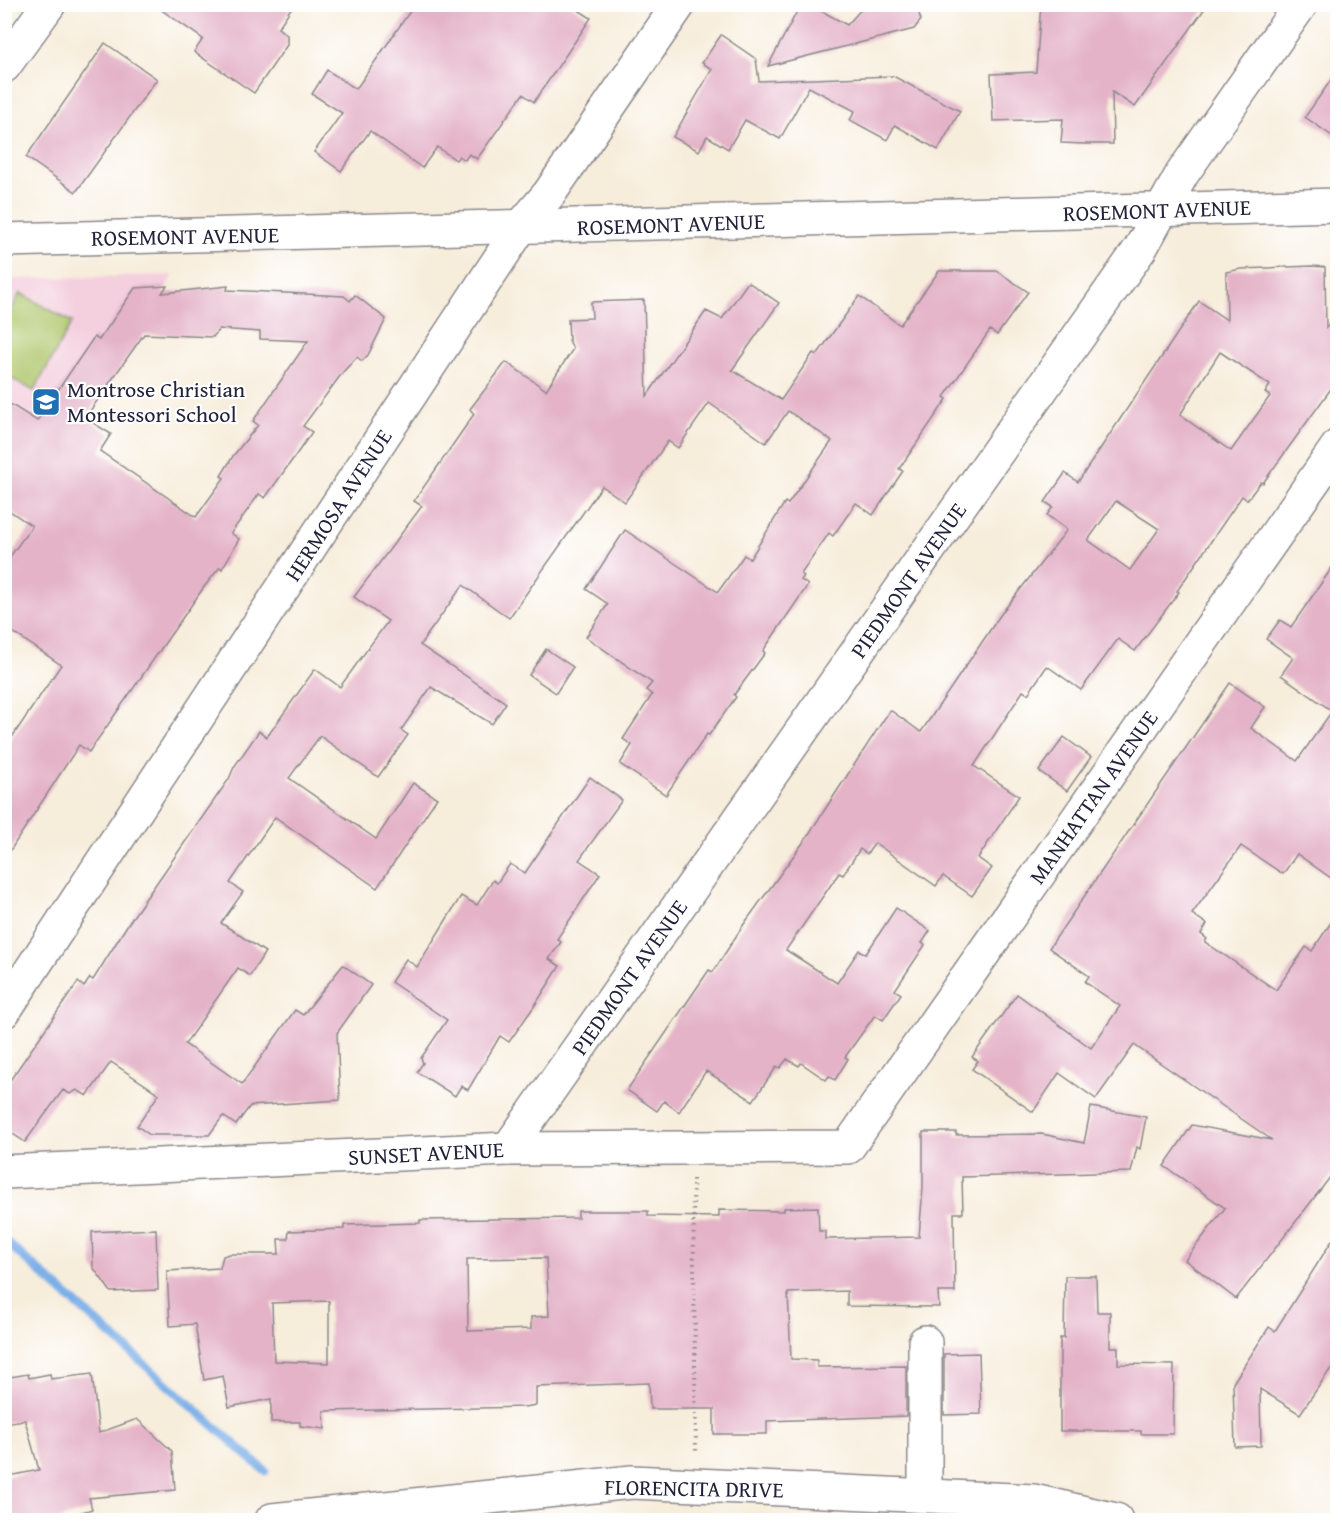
<svg xmlns="http://www.w3.org/2000/svg" width="1342" height="1525" viewBox="0 0 1342 1525" font-family="'Gentium Book Plus',serif">
	<style>
		.built { fill: #f4cfde }
		.green { fill: #aec66b; stroke: #687453; stroke-width: 1.5 }
		.lines { fill: none; stroke-linecap: round; stroke-linejoin: round }
		.stream { stroke: #7aafe8; stroke-width: 9 }
		.building { fill: #e4b3c8; fill-rule: evenodd }
		.minor-casing { stroke: #8c888b; stroke-width: 36 }
		.path { stroke: #8c888b; stroke-width: 4; stroke-dasharray: 1.5 4.5; stroke-linecap: butt }
		.minor { stroke: #fff; stroke-width: 33 }
		.labels { text-anchor: middle; dominant-baseline: central; stroke-width: 4.5; stroke-linejoin: round; paint-order: stroke }
		.street-label { font-size: 22px; fill: #22223b; stroke: #fff }
		.poi-label { font-size: 22px; fill: #22223b; stroke: #fff; text-anchor: start }
	</style>
	<rect width="100%" height="100%" fill="#fff"/>
	<filter id="ink" filterUnits="userSpaceOnUse"><feTurbulence type="fractalNoise" baseFrequency=".0167" numOctaves="2"/><feDisplacementMap in="SourceGraphic" scale="12" xChannelSelector="R" yChannelSelector="G"/><feConvolveMatrix kernelMatrix="1 2 1 2 8 2 1 2 1" color-interpolation-filters="sRGB"/></filter>
	<filter id="wash" filterUnits="userSpaceOnUse"><feTurbulence type="fractalNoise" baseFrequency=".008" numOctaves="4" result="noise"/><feDisplacementMap in="SourceGraphic" scale="24" xChannelSelector="R" yChannelSelector="G"/><feGaussianBlur stdDeviation="1.35" result="paint"/><feColorMatrix in="noise" values="0 0 0 0 0 0 0 0 0 0 0 0 0 0 0 0 0 1.4 0 .05"/><feComposite in="paint" operator="in"/></filter>
	<g filter="url(#wash)">
		<rect width="100%" height="100%" fill="#f7eddb"/>
		<!-- built -->
		<path class="built" d="M174,275L5,524V279Z"/>
		<!-- green -->
		<path class="green" d="M20,293L72,322L34,391L5,375V323Z"/>
		<g class="lines">
			<!-- stream -->
			<path class="stream" d="M4,1240L265,1471"/>
		</g>
		<g id="blocks">
			<!-- building -->
			<g class="building">
				<path d="M153,4H294L278,28L287,35V45L254,93L194,52L203,39Z"/>
				<path d="M415,4H569L591,18L534,102L523,94L477,159L469,154L465,160L459,156L456,160L437,147L422,168L370,131L341,171L314,152L342,113L312,94L327,70L356,89Z"/>
				<path d="M801,4H809L847,25L866,4H916L921,20L914,29L768,66Z"/>
				<path d="M1041,4H1208L1135,107L1112,92L1113,144H1084L1061,143L1063,119L993,121L991,74L1036,72Z"/>
				<path d="M721,35L756,59L759,81L893,76L960,111L938,150L895,125L887,140L850,120L855,111L809,87L780,139L745,120L728,149L707,136L699,151L673,137L712,69L702,63Z"/>
				<path d="M105,43L157,79L76,192L26,157Z"/>
				<path d="M1338,70V140L1305,117Z"/>
				<path d="M1312,266L1325,267L1326,328L1338,311V379L1263,483L1261,482L1247,500L1242,496L1177,591L1179,592L1135,651L1118,639L1081,690L1047,666L1028,694L1023,691L974,766L1019,796L978,858L992,868L972,896L943,876L936,886L875,843L867,854L860,849L843,875L839,873L786,950L837,983L859,950L866,954L896,908L930,931L922,943L925,945L895,990L901,994L883,1020L875,1015L845,1057L848,1059L835,1080L829,1076L826,1080L801,1063L799,1066L787,1059L780,1068L777,1066L753,1101L706,1071L679,1112L664,1101L657,1111L627,1090L709,970L713,972L744,924L805,840L890,710L921,732L1001,614L1067,530L1047,515L1053,507L1045,502L1065,473L1078,482L1199,301L1227,320L1226,272L1241,269ZM1220,352L1270,385L1265,393L1270,396L1231,451L1180,415ZM1116,501L1159,529L1130,570L1088,540Z"/>
				<path d="M939,271H997L1028,292L997,335L990,330L944,397L947,399L899,469L903,471L873,515L856,503L833,536L829,533L801,574L804,576L801,580L808,585L763,651L765,653L734,695L736,697L709,735L707,734L666,795L620,764L632,745L623,739L652,695L646,690L652,683L586,637L608,604L586,589L625,530L718,592L744,555L750,559L785,502L788,504L832,441L788,411L766,443L709,403L678,448L668,441L625,502L602,486L509,618L463,585L420,645L506,703L492,724L431,687L401,730L408,735L378,777L320,736L289,778L376,839L413,783L437,798L377,888L275,817L230,883L243,892L221,923L265,952L250,976L238,968L185,1044L242,1084L295,1010L303,1015L343,965L371,985L337,1033L340,1100L250,1106L236,1125L223,1116L209,1135H150L137,1126L159,1094L111,1062L87,1096L77,1090L70,1094L63,1090L25,1142L4,1128V1089L78,982L84,987L90,978L93,980L128,924L229,779L234,767L259,731L267,737L315,669L340,687L388,621L354,597L422,506L414,501L474,414L470,409L506,362L546,390L573,349L569,340L568,319L592,318L591,302L644,300L647,396L706,311L722,319L748,282L779,303L732,370L781,400L813,353L817,355L859,296L900,325Z"/>
				<path d="M167,286L162,293L228,286L227,290L344,296L350,301L355,295L386,319L368,355L362,361L357,357L343,372L303,426L312,432L298,452L265,498L259,494L231,533L239,539L222,569L220,567L204,587L89,752L79,745L4,860V749L61,665L4,626V565L32,526L4,507V400L37,421L94,337L99,340L135,288ZM219,329L260,332V339L308,341L253,421L258,425L233,456L221,476L224,478L196,517L100,451L111,434L85,418L144,334L213,337Z"/>
				<path d="M1338,559V883L1297,854L1283,874L1241,846L1192,914L1207,924L1201,934L1207,939L1205,942L1276,990L1306,947L1312,951L1338,912V1167L1236,1299L1185,1260L1225,1208L1164,1166L1192,1125L1272,1140L1134,1045L1096,1099L1059,1073L1033,1112L972,1069L978,1061L972,1057L1017,994L1091,1048L1120,1006L1085,982L1089,976L1049,948L1230,683L1265,707L1251,728L1297,761L1332,711L1281,675L1293,658L1266,639L1280,620L1291,627Z"/>
				<path d="M546,649L573,667L556,693L529,675Z"/>
				<path d="M1064,737L1091,757L1067,791L1039,771Z"/>
				<path d="M590,777L622,800L579,860L600,874L557,939L561,942L549,959L560,966L535,1005L509,1042L500,1036L468,1090L461,1086L455,1096L417,1072L423,1063L421,1058L447,1020L391,982L406,959L417,967L461,896L477,905L493,880L497,883L510,864L525,873Z"/>
				<path d="M1091,1107L1146,1117L1140,1149L1137,1147L1131,1172L962,1177L963,1213H954L955,1292H938L939,1307L847,1306V1291L788,1293L791,1359L817,1360V1367L906,1366V1416L767,1421V1434H714V1409H650L649,1383L536,1387V1405L524,1407L324,1411L325,1429L300,1426V1422H271V1399L229,1407L223,1376L204,1380L195,1324L170,1326L167,1271L220,1268L223,1256L229,1254H279L278,1239H288L289,1231L344,1229V1225L420,1223V1220L578,1218V1211H648V1216L719,1217V1210L784,1211V1208L818,1207L819,1231H825V1239L919,1237L923,1187V1132H956V1135L1042,1134L1084,1143ZM546,1258L549,1316L531,1317V1329L468,1331L467,1259ZM329,1301V1363L274,1361L272,1303Z"/>
				<path d="M156,1229L158,1290L111,1292L93,1267L92,1232Z"/>
				<path d="M1338,1231V1358L1300,1414L1260,1389L1261,1446L1235,1447L1233,1383L1269,1327L1275,1331Z"/>
				<path d="M1065,1276H1096L1097,1312H1110V1347H1118V1364L1174,1365L1173,1434H1141V1431H1060V1338H1064Z"/>
				<path d="M979,1353L981,1414L944,1415V1354Z"/>
				<path d="M28,1374L29,1378L50,1374L51,1379L92,1374L99,1433L137,1419L172,1451L175,1490L89,1498L92,1509L53,1521H4V1477L39,1470L25,1420L4,1423V1378Z"/>
			</g>
		</g>
	</g>
	<g filter="url(#ink)">
		<use href="#blocks" fill-opacity="0" stroke="#8c888b" stroke-width="1.5"/>
		<g class="lines">
			<!-- minor casing -->
			<g class="minor-casing">
				<g id="minor">
					<path d="M4,66L49,4"/>
					<path d="M4,240L1338,205"/>
					<path d="M4,1011L520,228L549,194L679,4"/>
					<path d="M508,1149L1140,249L1182,174L1301,4"/>
					<path d="M4,1172L508,1149L848,1147L1338,446"/>
					<path d="M925,1496V1342"/>
					<path d="M272,1520L632,1482L1034,1501L1116,1520"/>
				</g>
			</g>
			<!-- path -->
			<path class="path" d="M693,1179L696,1454"/>
			<!-- minor -->
			<use href="#minor" class="minor"/>
		</g>
	</g>
	<!-- icons -->
	<defs>
		<g id="school-square" transform="scale(1.5)"><rect x="-9" y="-9" width="18" height="18" rx="4" fill="#1f6fb2" stroke="#fff"/><path d="M0-5L7-2L0 1L-7-2ZM-4 1L0 2.5L4 1V4Q0 6-4 4Z" fill="#fff"/></g>
	</defs>
	<g fill-rule="evenodd">
		<use href="#school-square" x="46" y="402"/>
	</g>
	<g class="labels">
		<!-- street labels -->
		<g class="street-label">
			<text transform="translate(1157 210) rotate(-2)">ROSEMONT AVENUE</text>
			<text transform="translate(671 224) rotate(-2)">ROSEMONT AVENUE</text>
			<text transform="translate(185 236) rotate(-1)">ROSEMONT AVENUE</text>
			<text transform="translate(338 505) rotate(-57)">HERMOSA AVENUE</text>
			<text transform="translate(908 580) rotate(-55)">PIEDMONT AVENUE</text>
			<text transform="translate(1093 797) rotate(-55)">MANHATTAN AVENUE</text>
			<text transform="translate(629 977) rotate(-55)">PIEDMONT AVENUE</text>
			<text transform="translate(426 1153) rotate(-3)">SUNSET AVENUE</text>
			<text transform="translate(694 1488) rotate(1)">FLORENCITA DRIVE</text>
		</g>
		<!-- poi labels -->
		<g class="poi-label">
			<text x="67" y="389">Montrose Christian<tspan x="67" dy="25">Montessori School</tspan></text>
		</g>
	</g>
	<!-- margin -->
	<rect width="1342" height="1525" fill="none" stroke="#fff" stroke-width="24"/>
</svg>
